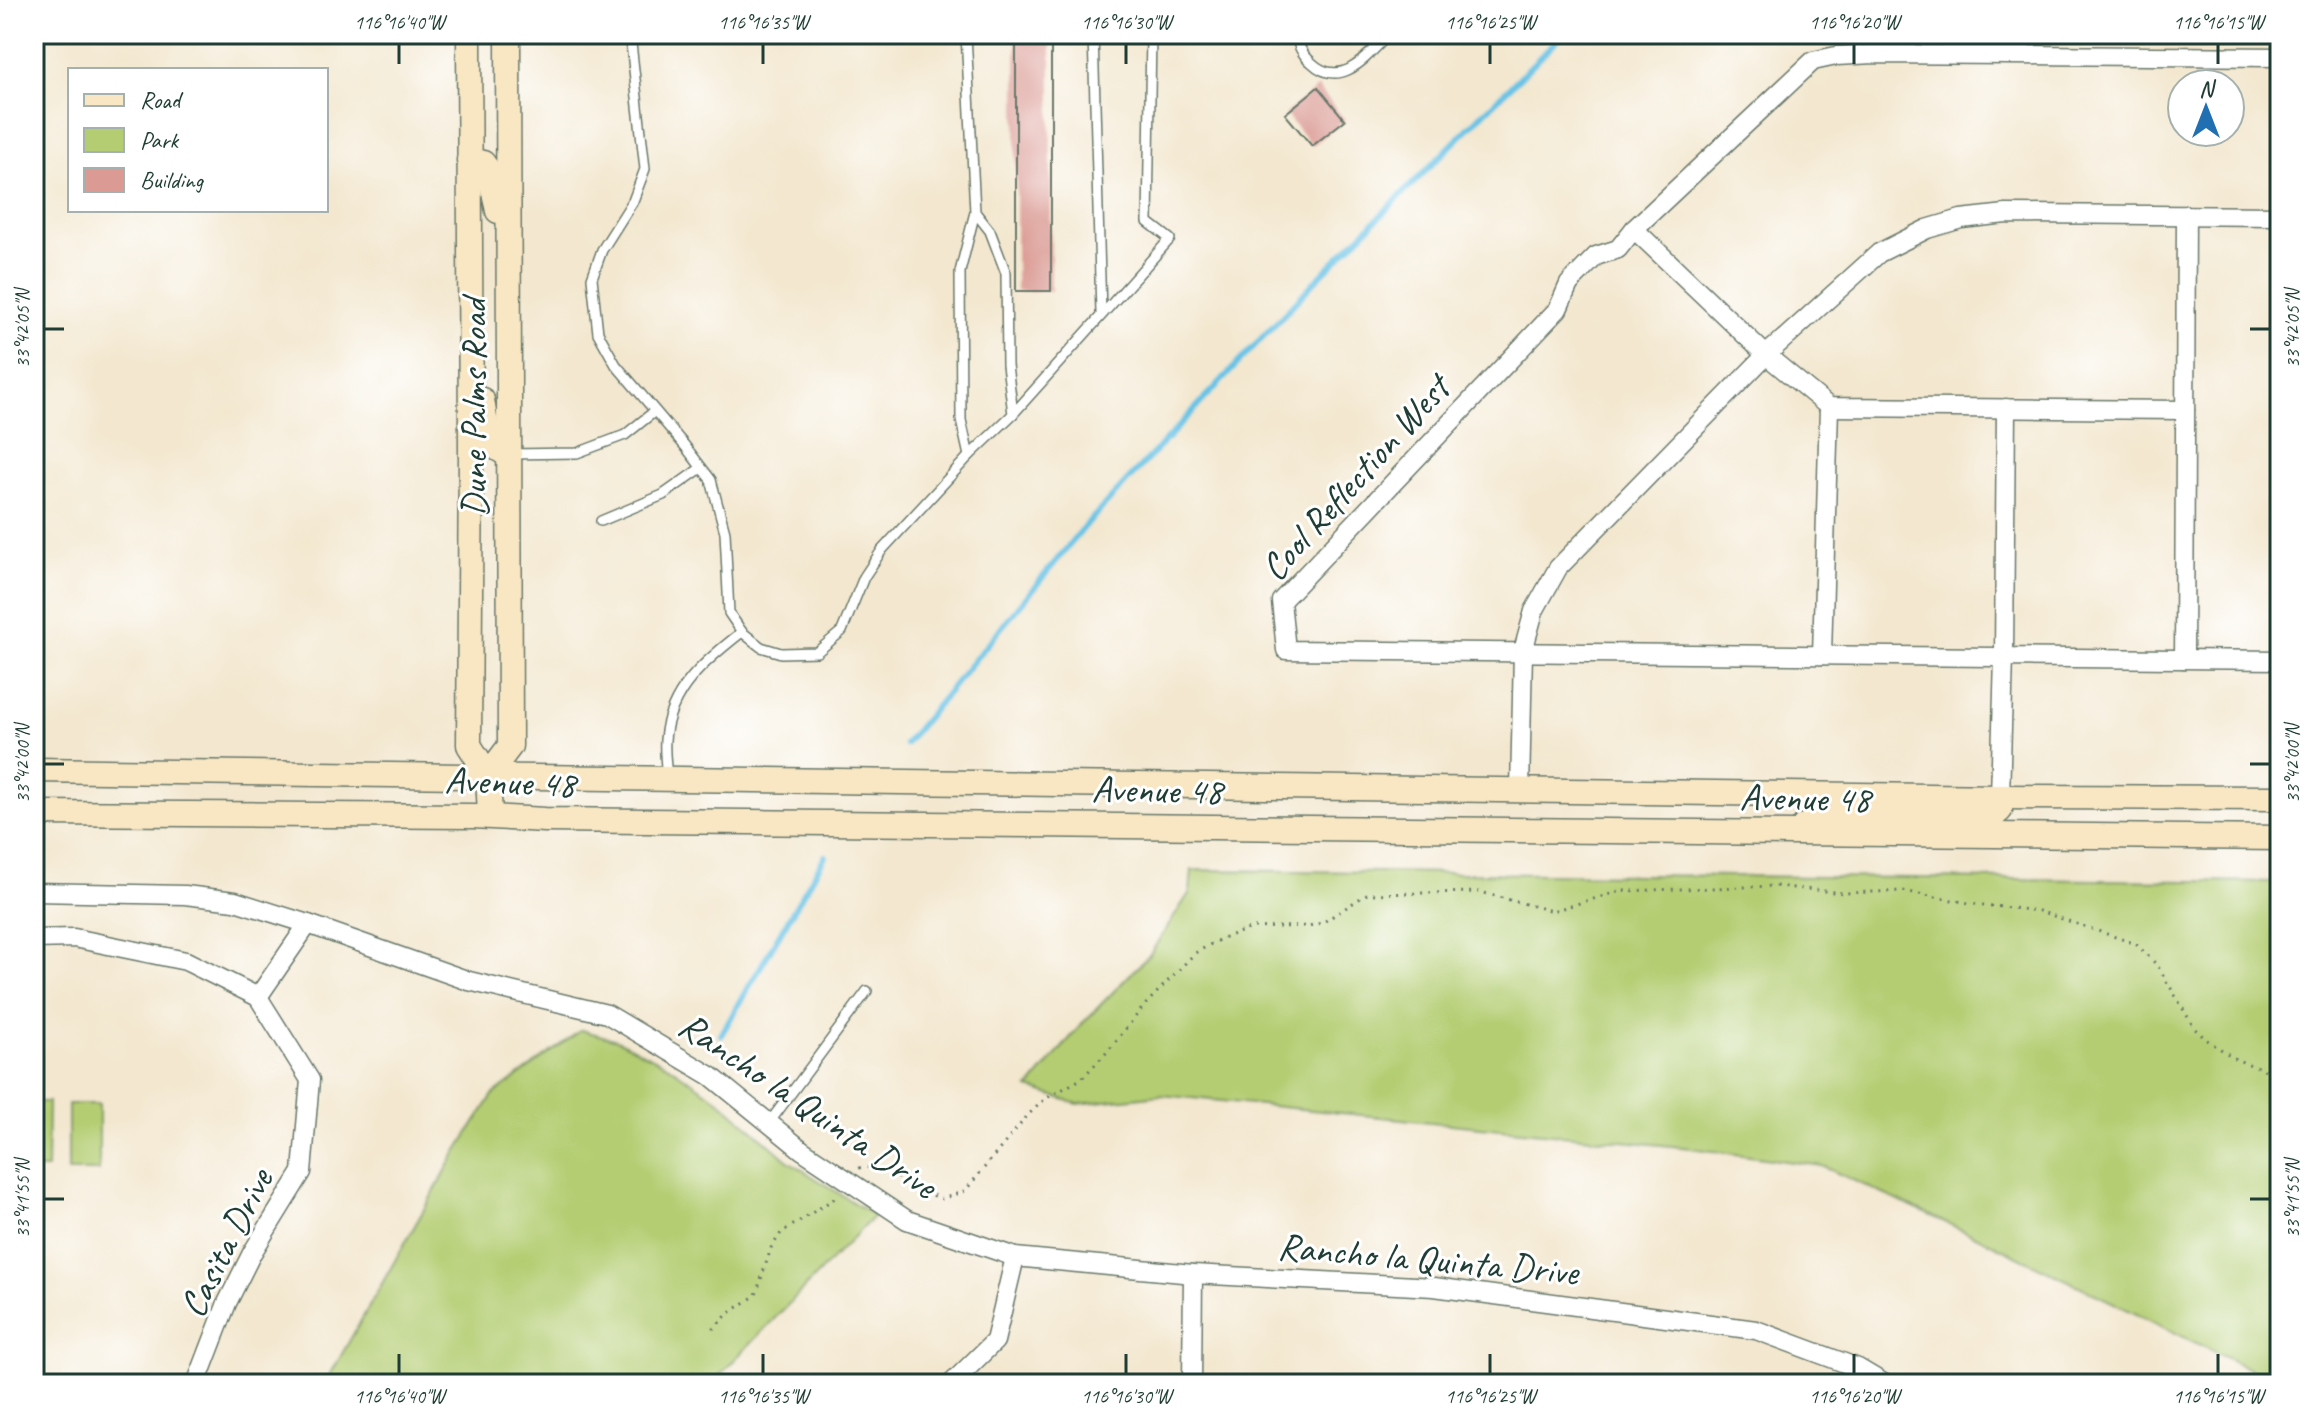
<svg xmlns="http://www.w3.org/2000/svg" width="2314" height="1418" viewBox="0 0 2314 1418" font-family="Caveat,sans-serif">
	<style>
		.green { fill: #b4cd72; stroke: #6a8553; stroke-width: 2 }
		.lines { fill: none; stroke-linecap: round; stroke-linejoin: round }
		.stream { stroke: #67c3e5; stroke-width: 6 }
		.building { fill: #db9b94 }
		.lane-casing { stroke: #69786a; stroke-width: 12 }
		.street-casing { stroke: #69786a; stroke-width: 21 }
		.secondary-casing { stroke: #69786a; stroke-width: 27 }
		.path { stroke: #69786a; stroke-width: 3; stroke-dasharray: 2 6; stroke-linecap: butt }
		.lane { stroke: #fff; stroke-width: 9 }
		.street { stroke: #fff; stroke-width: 18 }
		.secondary { stroke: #f9e7c3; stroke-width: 24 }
		.ticks { fill: none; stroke: #1f3d34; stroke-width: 3 }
		.labels { text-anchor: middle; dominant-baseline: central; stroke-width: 6; stroke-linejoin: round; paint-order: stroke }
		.street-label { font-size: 38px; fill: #1f3d34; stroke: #fff }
		.neatline { fill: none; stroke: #1f3d34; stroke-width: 3 }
		.ticks-label { font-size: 20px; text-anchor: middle; fill: #1f3d34 }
	</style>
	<rect width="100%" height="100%" fill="#fff"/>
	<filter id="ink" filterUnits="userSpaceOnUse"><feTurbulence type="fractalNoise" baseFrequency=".0125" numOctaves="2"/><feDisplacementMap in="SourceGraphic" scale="16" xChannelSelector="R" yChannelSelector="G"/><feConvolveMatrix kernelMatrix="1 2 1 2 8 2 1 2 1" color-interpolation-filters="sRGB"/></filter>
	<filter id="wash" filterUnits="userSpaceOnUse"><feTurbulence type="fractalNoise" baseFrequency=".006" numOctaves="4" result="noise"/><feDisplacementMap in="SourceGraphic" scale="32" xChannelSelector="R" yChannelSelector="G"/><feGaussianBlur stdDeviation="1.8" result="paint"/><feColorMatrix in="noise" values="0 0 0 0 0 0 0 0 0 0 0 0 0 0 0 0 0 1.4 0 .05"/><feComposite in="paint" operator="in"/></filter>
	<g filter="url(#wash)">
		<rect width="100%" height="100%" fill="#f3e7cf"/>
		<!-- green -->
		<g class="green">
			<path d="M1192,870L2280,882V1384L1995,1245L1822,1166L1691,1148L1161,1095L1078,1104L1029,1088L1080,1026L1150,954L1190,892Z"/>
			<path d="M581,1030L617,1040L669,1066L720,1101L787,1160L874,1216L711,1384H325L456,1153L493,1095Z"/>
			<path d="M34,1102H48L47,1169H34Z"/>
			<rect x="68" y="1104" width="31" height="67"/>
		</g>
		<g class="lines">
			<!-- stream -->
			<g class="stream">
				<path d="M905,744L1086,525L1318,278L1563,34"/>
				<path d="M721,1035L825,856"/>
			</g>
		</g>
		<g id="blocks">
			<!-- building -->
			<g class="building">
				<rect x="1016" y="34" width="35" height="257"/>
				<path d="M1318,87L1345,120L1312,146L1285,114Z"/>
			</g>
		</g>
	</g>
	<g filter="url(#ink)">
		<use href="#blocks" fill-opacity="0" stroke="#69786a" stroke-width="2"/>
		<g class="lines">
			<!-- lane casing -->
			<g class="lane-casing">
				<g id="lane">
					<path d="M630,34L645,169L633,201L602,250L592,278L598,333L616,365L685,446L711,480L725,532L729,613L742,632L761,647L781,653L817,652L842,631L864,577L882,550L969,456L1013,414L1170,239L1148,222L1151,34"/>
					<path d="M966,34L975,212L990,231L1006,273L1007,365L1013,414"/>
					<path d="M1093,34L1101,313"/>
					<path d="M1297,34C1297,45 1302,54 1311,62C1341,91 1367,56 1389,34"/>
					<path d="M510,454L577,453L625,435L655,411"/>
					<path d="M969,456L961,420L960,272L975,212"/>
					<path d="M601,521L663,495L701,468"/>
					<path d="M667,778C666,765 664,752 665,740C668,691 706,660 742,632"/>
					<path d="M769,1123L867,991"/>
				</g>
			</g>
			<!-- street casing -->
			<g class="street-casing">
				<g id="street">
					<path d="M2280,57L1874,54L1836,56L1813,61L1634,229L1618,249L1596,256L1569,284L1558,309L1281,601L1286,650L2280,660"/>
					<path d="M1634,229L1766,355L1829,407L2185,410"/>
					<path d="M1822,655L1829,407"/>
					<path d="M2184,659L2186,215"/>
					<path d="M1520,791L1523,651L1534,611L1558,568L1766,355L1879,253L1927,229L1961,219L2006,214L2280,216"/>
					<path d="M2000,797L2004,657L2006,408"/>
					<path d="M34,892L185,895L235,901L308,924L469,981L607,1014L711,1076L802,1150L907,1220L1015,1257L1193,1274L1434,1287L1756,1330L1858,1368L1885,1384"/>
					<path d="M34,939L74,938L186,961L258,997L310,1080L302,1172L252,1253L227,1303L196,1384"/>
					<path d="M258,997L308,924"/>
					<path d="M951,1384L995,1341L1015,1257"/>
					<path d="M1192,1384L1193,1274"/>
				</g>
			</g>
			<!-- secondary casing -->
			<g class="secondary-casing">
				<g id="secondary">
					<path d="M469,34L471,450L469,745L488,775L490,816"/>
					<path d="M469,160L483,163L490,173L498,211"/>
					<path d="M482,400C486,421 485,448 509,454"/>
					<path d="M34,770L2000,797L2280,798"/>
					<path d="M488,775L510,746L508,34"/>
					<path d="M34,813L473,816L545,820L2280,838"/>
					<path d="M1804,826L1836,817L1990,819L2000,810V797"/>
				</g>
			</g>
			<!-- path -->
			<g class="path">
				<path d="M859,1168C879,1162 921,1192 942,1199L965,1191L1028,1115L1045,1099L1081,1079L1108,1051L1144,1006L1195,953L1222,938L1253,928L1309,926L1322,923L1367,894L1480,892L1552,911L1621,891L1775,886L1844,893L1903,891L1974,904L2039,911L2136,944L2157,965L2195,1029L2207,1040L2237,1060L2280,1075"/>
				<path d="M713,1329L728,1314L756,1295L771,1248L781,1233L835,1198"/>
			</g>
			<!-- lane -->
			<use href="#lane" class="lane"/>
			<!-- street -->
			<use href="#street" class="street"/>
			<!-- secondary -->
			<use href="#secondary" class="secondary"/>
		</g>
	</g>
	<!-- ticks -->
	<path class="ticks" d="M399,44V64M763,44V64M1126,44V64M1490,44V64M1854,44V64M2218,44V64M44,329H64M2250,329H2270M44,764H64M2250,764H2270M44,1199H64M2250,1199H2270M399,1354V1374M763,1354V1374M1126,1354V1374M1490,1354V1374M1854,1354V1374M2218,1354V1374"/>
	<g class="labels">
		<!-- street labels -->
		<g class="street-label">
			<text transform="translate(473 408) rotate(-90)">Dune Palms Road</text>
			<text transform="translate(1355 478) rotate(-48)">Cool Reflection West</text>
			<text transform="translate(510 782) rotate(2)">Avenue 48</text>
			<text transform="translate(1157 790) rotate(1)">Avenue 48</text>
			<text transform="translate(1805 798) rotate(1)">Avenue 48</text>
			<text transform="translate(808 1105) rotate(34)">Rancho la Quinta Drive</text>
			<text transform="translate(226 1243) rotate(-63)">Casita Drive</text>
			<text transform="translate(1428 1259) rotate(5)">Rancho la Quinta Drive</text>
		</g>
	</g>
	<!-- margin -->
	<rect width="2314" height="1418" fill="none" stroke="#fff" stroke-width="88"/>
	<!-- legend -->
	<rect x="68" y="68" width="260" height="144" fill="#ffffff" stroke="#a5b1ae" stroke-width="2"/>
	<rect x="84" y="94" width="40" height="12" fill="#f9e7c3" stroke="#a5b1ae" stroke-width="2"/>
	<text x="140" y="108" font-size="24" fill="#1f3d34">Road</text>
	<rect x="84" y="128" width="40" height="24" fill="#b4cd72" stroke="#a5b1ae" stroke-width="2"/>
	<text x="140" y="148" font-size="24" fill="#1f3d34">Park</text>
	<rect x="84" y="168" width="40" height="24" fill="#db9b94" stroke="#a5b1ae" stroke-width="2"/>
	<text x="140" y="188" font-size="24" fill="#1f3d34">Building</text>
	<!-- north arrow -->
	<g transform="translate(2206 108)"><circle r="38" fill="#ffffff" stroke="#a5b1ae" stroke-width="2"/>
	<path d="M0-6L14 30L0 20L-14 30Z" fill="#1f6fb2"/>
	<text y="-12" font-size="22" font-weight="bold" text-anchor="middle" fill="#1f3d34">N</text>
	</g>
	<rect x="44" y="44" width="2226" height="1330" class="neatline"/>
	<g class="ticks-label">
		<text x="399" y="29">116°16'40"W</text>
		<text x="763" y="29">116°16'35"W</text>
		<text x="1126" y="29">116°16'30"W</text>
		<text x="1490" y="29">116°16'25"W</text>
		<text x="1854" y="29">116°16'20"W</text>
		<text x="2218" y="29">116°16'15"W</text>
		<text transform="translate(22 329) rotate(-90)" y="7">33°42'05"N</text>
		<text transform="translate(2292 329) rotate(-90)" y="7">33°42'05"N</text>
		<text transform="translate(22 764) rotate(-90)" y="7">33°42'00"N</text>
		<text transform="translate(2292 764) rotate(-90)" y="7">33°42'00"N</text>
		<text transform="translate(22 1199) rotate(-90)" y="7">33°41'55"N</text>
		<text transform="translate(2292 1199) rotate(-90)" y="7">33°41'55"N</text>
		<text x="399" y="1403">116°16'40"W</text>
		<text x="763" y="1403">116°16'35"W</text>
		<text x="1126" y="1403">116°16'30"W</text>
		<text x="1490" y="1403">116°16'25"W</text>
		<text x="1854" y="1403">116°16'20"W</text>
		<text x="2218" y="1403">116°16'15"W</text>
	</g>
</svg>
